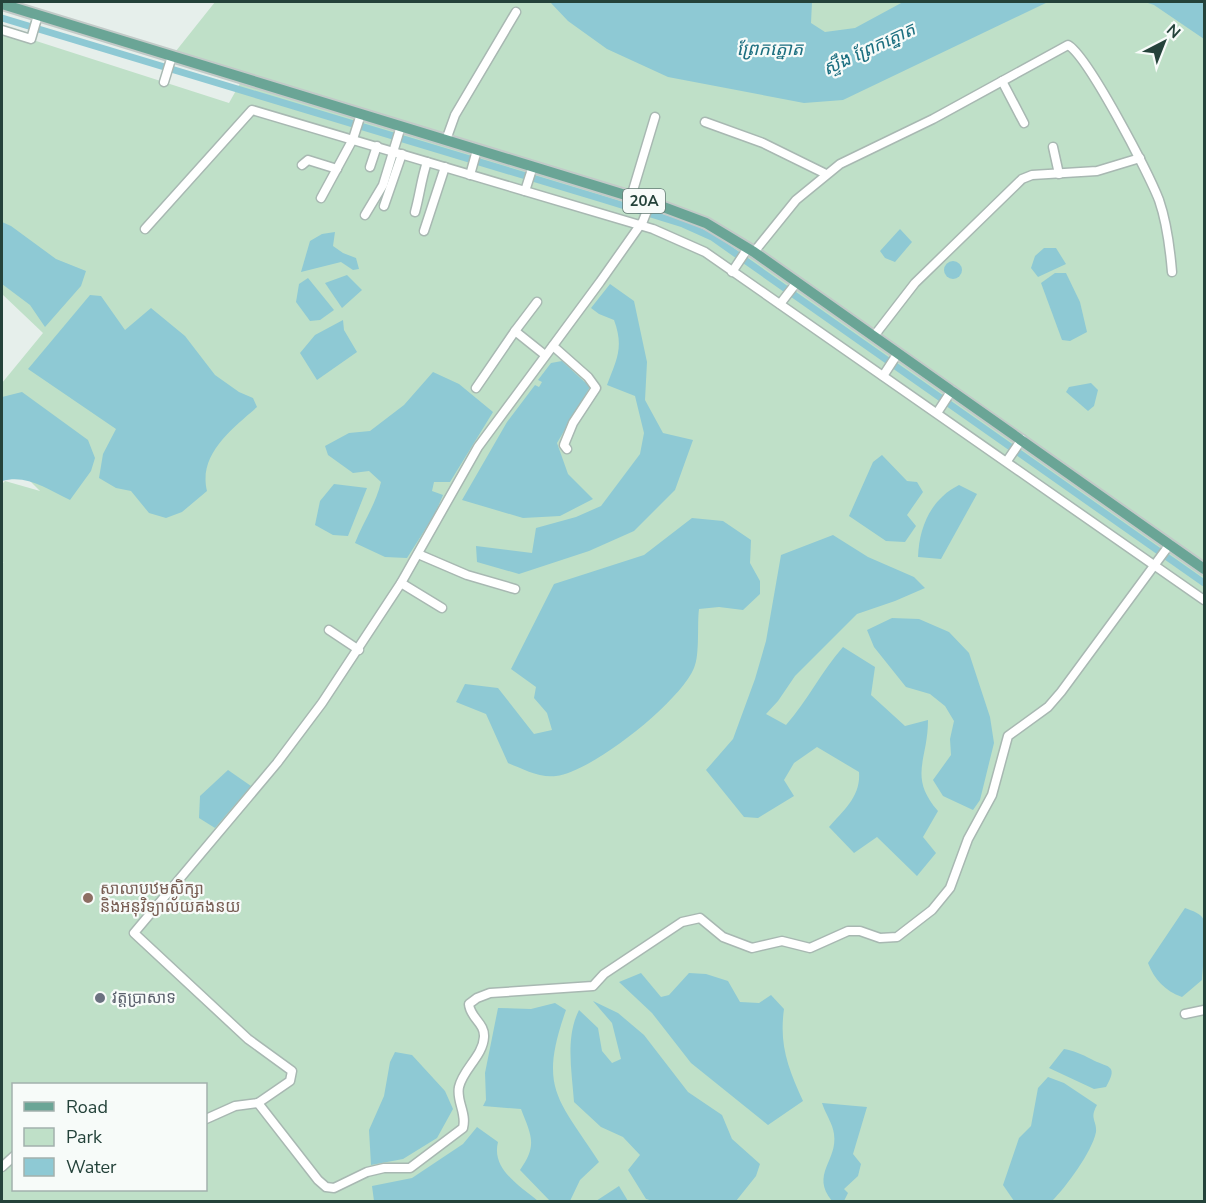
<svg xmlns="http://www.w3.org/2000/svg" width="1206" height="1203" viewBox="0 0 1206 1203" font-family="'Nunito Sans','Noto Sans Khmer',sans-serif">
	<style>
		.green { fill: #bfe0c8; fill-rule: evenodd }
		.water { fill: #8ec9d4 }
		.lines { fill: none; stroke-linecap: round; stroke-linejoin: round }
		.canal { stroke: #8ec9d4; stroke-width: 7 }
		.minor-casing { stroke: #a8b8b2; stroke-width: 11 }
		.major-casing { stroke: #c2cac8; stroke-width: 14 }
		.minor { stroke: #fff; stroke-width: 8 }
		.major { stroke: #6aa596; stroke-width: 10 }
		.education-dot { fill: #8d6e63; stroke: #f7fbf9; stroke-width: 2 }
		.worship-dot { fill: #6b7280; stroke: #f7fbf9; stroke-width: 2 }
		.labels { text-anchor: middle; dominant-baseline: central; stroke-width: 4.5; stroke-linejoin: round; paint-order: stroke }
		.shield { fill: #f7fbf9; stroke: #637a73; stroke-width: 1.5 }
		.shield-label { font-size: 15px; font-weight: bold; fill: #24423a }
		.education-label { font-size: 16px; fill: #785e54; stroke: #f7fbf9; text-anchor: start }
		.worship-label { font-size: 16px; fill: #5b616d; stroke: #f7fbf9; text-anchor: start }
		.water-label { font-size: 18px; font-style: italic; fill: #1c6f80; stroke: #f7fbf9 }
	</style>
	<rect width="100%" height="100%" fill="#e6efeb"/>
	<!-- green -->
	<path class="green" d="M215,2H1204V1201H2V562L4,563L2,561V484L5,481L40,491L2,453V383L43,333L2,294V30L229,103L243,78L172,56ZM14,1084H206V1190H14Z"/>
	<!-- water -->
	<g class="water">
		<path d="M550,2H812L811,23L825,32L855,28L903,2H1048L843,100L804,103L668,77L607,49L568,21Z"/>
		<path d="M1145,2H1204V39L1154,5Z"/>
		<path d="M2,222L11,226L56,259L86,271L81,286L45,327L30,305L2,284Z"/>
		<path d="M900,229L912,242L895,262L885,258L880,251Z"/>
		<path d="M335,232L333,246L343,253L356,258L359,269L353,270L341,262L301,272L310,241L322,234Z"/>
		<path d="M1044,248H1056L1066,264L1038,277L1031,268L1035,256Z"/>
		<circle cx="953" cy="270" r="9"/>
		<path d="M1055,273H1066L1080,302L1087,332L1070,341L1062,340L1041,283Z"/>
		<path d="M347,275L362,290L342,308L325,283Z"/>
		<path d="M308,278L334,310L320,320L310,321L296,302L299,284Z"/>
		<path d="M610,284L634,301L647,362L645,400L663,433L693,440L675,490L634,531L589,551L519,574L477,562L476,546L532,553L536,528L576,517L601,506L640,454L644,433L635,396L607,385C617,359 624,347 614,320L599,314L591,308Z"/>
		<path d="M90,295L101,296L125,330L151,308L185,336L215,375L239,392L253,398L257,407C232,429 198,454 207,491L182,512L166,518L149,513L131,491L116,488L99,478L103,454L116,429L28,369Z"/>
		<path d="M343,320L344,330L357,352L317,380L300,353L315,335Z"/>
		<path d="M562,361L590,387L557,443L568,474L593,499L560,516L523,518L462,500L507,422L535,385L539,387L542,382L538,380L551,363Z"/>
		<path d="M433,372L459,384L493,412L450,482H434L432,491L443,495L435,514L407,558L385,557L355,543C363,522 376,504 381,482L369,471L353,473L328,455L325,446L349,433L370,431L404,405Z"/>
		<path d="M1091,383L1098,390L1094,406L1088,411L1066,392L1069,387Z"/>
		<path d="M22,392L88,440L95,458L91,471L70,500C47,489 27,474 2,481V397Z"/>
		<path d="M882,455L907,481L917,482L923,492L907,515L916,526L905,542L886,541L849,516L873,462Z"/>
		<path d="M334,484L367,488L348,536L333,535L315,525L320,501Z"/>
		<path d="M959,485L977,494L941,559L918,557C919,527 931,499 959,485Z"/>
		<path d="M692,518L723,521L751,540L750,563L760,581V594L743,610L719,607L699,609C697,624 700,655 694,668C680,702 592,772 556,776C539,778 523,769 508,763L486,714L456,702L465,684L498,688L534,734L552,730L547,713L534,698L536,687L511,669L554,584L644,555Z"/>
		<path d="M833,535L868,557L914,577L925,588L895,601L857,614L795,676L778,701L766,714L786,725C808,700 821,672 843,647L875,667L871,695L905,726L928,720C928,761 908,776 938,811L923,837L936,853L917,876L877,837L854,853L829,827C844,810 861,796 859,772L817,747L794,763L784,780L794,796L758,818L744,817L706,770L733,739L755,679L766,641L781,555Z"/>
		<path d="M892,618L919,619L949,632L969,653L990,717L994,743L980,800L973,810L943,796L933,780L951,755L950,739L954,721L945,706L930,694L906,687L874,647L867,630Z"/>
		<path d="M228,770L251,786L215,828L199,818L200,796Z"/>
		<path d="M1185,908C1192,911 1202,913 1204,921C1206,934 1203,966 1202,980L1182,997C1165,991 1154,979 1148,963Z"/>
		<path d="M641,973L661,997L669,995L689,973L706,974L728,981L740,1002L759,1003L771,995L784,1009C779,1045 788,1068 803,1101L768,1125L691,1063L652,1013L619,982Z"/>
		<path d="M593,1001L618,1013L644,1035L688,1092L722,1115L732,1139L760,1164L756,1176L736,1201L656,1202L646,1199L628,1170L640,1155L623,1137L601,1127L574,1102C572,1072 565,1038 579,1010L598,1028L602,1051L612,1063L621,1059L612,1023Z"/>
		<path d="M555,1003L566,1010C538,1089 558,1098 599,1162L580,1180L570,1201H550L520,1170C538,1145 531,1135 521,1109L483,1106L486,1100L485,1073L498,1008L531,1009Z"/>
		<path d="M1064,1049C1075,1051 1081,1054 1091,1059C1106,1068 1120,1063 1106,1087L1094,1089L1049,1068Z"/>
		<path d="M395,1052L412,1055L445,1091L453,1109L437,1138L403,1159L371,1165L369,1130L384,1096L390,1062Z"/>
		<path d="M1048,1077L1064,1083L1097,1105C1089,1119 1097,1120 1096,1132C1092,1152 1066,1187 1052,1201H1014L1003,1185L1019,1138L1031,1126L1038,1088Z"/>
		<path d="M822,1103L867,1107L853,1154L861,1164L858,1176L844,1189L848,1193L844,1201H832C810,1174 838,1161 834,1134C833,1124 825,1113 822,1103Z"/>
		<path d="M477,1127L498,1142C491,1169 520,1186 538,1201H374L372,1186L412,1178L463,1144Z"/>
		<path d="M619,1186L628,1201H596Z"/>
	</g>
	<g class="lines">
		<!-- canal -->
		<path class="canal" d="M2,18L602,199L683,224L712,237L1204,583"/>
		<!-- minor casing -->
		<g class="minor-casing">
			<g id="minor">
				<path d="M2,30L31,39L38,15"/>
				<path d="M1002,81L1024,123"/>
				<path d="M164,82L172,56"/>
				<path d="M705,122L763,143L826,174"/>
				<path d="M446,140L455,115L516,12"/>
				<path d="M1053,147L1059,174"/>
				<path d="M302,165L308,160L337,169"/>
				<path d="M370,167L377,146"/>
				<path d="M470,175L477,150"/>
				<path d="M525,191L533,166"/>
				<path d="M631,197L655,117"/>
				<path d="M321,198L353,139L361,114"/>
				<path d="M384,206L402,154"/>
				<path d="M415,212C420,194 421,180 427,162"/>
				<path d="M365,215L383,185L401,126"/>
				<path d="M145,229L252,110L653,229L705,252L1204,600"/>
				<path d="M424,231L445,167"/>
				<path d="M754,252L796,200L840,164L933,119L1068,45C1088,56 1149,174 1159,200C1167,223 1170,248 1172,272"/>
				<path d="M732,272L748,248"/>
				<path d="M780,304L797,282"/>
				<path d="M515,331L537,302"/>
				<path d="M874,336L915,283L1022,179L1032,175L1097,171L1140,158"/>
				<path d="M553,346L588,377L596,388L573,423L564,445L567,449"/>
				<path d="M883,376L898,353"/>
				<path d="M476,388L515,331L545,355"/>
				<path d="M937,413L952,390"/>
				<path d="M1007,461L1022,439"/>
				<path d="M418,554L467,575L515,589"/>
				<path d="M401,583L442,608"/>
				<path d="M329,630L359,650"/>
				<path d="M1185,1014L1204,1010"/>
				<path d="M258,1103L318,1180L326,1187L334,1188L367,1172L384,1168H410L463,1128C467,1113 456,1101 459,1087C463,1069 483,1056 484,1037C485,1023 470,1018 469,1004L477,998L490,993L593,986L604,974L682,922L700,918L723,937L752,948L782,941L810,948L848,931H860L880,938L897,937L932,910L950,888L968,839L992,795L1008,736L1048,707L1061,692L1170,544"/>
				<path d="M206,1119L235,1106L258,1103L290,1081L292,1071L248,1039L134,933L277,763L322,703L401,583L478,447L600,282L643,221L650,203"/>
				<path d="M2,1167L14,1156"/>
			</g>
		</g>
		<!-- major casing -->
		<g class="major-casing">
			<path id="major" d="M2,4L658,205L706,223L754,252L1204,569"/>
		</g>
		<!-- minor -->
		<use href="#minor" class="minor"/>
		<!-- major -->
		<use href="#major" class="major"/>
	</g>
	<!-- markers -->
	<circle class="education-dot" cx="88" cy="898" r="6"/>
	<circle class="worship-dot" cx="100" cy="998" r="6"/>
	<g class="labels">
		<!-- shield labels -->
		<rect class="shield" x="623" y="189" width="42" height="24" rx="4.5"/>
		<g class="shield-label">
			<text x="644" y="201">20A</text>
		</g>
		<!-- education labels -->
		<g class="education-label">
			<text x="100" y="889">សាលាបឋមសិក្សា<tspan x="100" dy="18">និងអនុវិទ្យាល័យគងនយ</tspan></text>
		</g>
		<!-- worship labels -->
		<g class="worship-label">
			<text x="112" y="998">វត្តប្រាសាទ</text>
		</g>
		<!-- water labels -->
		<g class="water-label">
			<text x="770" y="49">ព្រែកត្នោត</text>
			<text transform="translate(869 49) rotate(-25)">ស្ទឹង ព្រែកត្នោត</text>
		</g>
	</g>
	<!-- border -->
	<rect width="1206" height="1203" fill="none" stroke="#24423a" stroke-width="6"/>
	<!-- legend -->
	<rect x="12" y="1083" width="195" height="108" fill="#f7fbf9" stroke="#a3b1ad" stroke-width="1.5"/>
	<rect x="24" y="1102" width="30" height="9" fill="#6aa596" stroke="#a3b1ad" stroke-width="1.5"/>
	<text x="66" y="1113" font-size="18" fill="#24423a">Road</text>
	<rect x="24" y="1128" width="30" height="18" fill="#bfe0c8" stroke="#a3b1ad" stroke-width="1.5"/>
	<text x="66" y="1143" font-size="18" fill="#24423a">Park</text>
	<rect x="24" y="1158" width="30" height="18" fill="#8ec9d4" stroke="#a3b1ad" stroke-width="1.5"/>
	<text x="66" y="1173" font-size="18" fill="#24423a">Water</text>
	<!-- north arrow -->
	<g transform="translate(1164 42) rotate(42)" stroke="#f7fbf9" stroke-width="4.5" paint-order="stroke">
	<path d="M0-4.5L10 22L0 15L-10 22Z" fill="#24423a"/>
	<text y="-9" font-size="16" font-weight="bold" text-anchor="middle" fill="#24423a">N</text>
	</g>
</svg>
